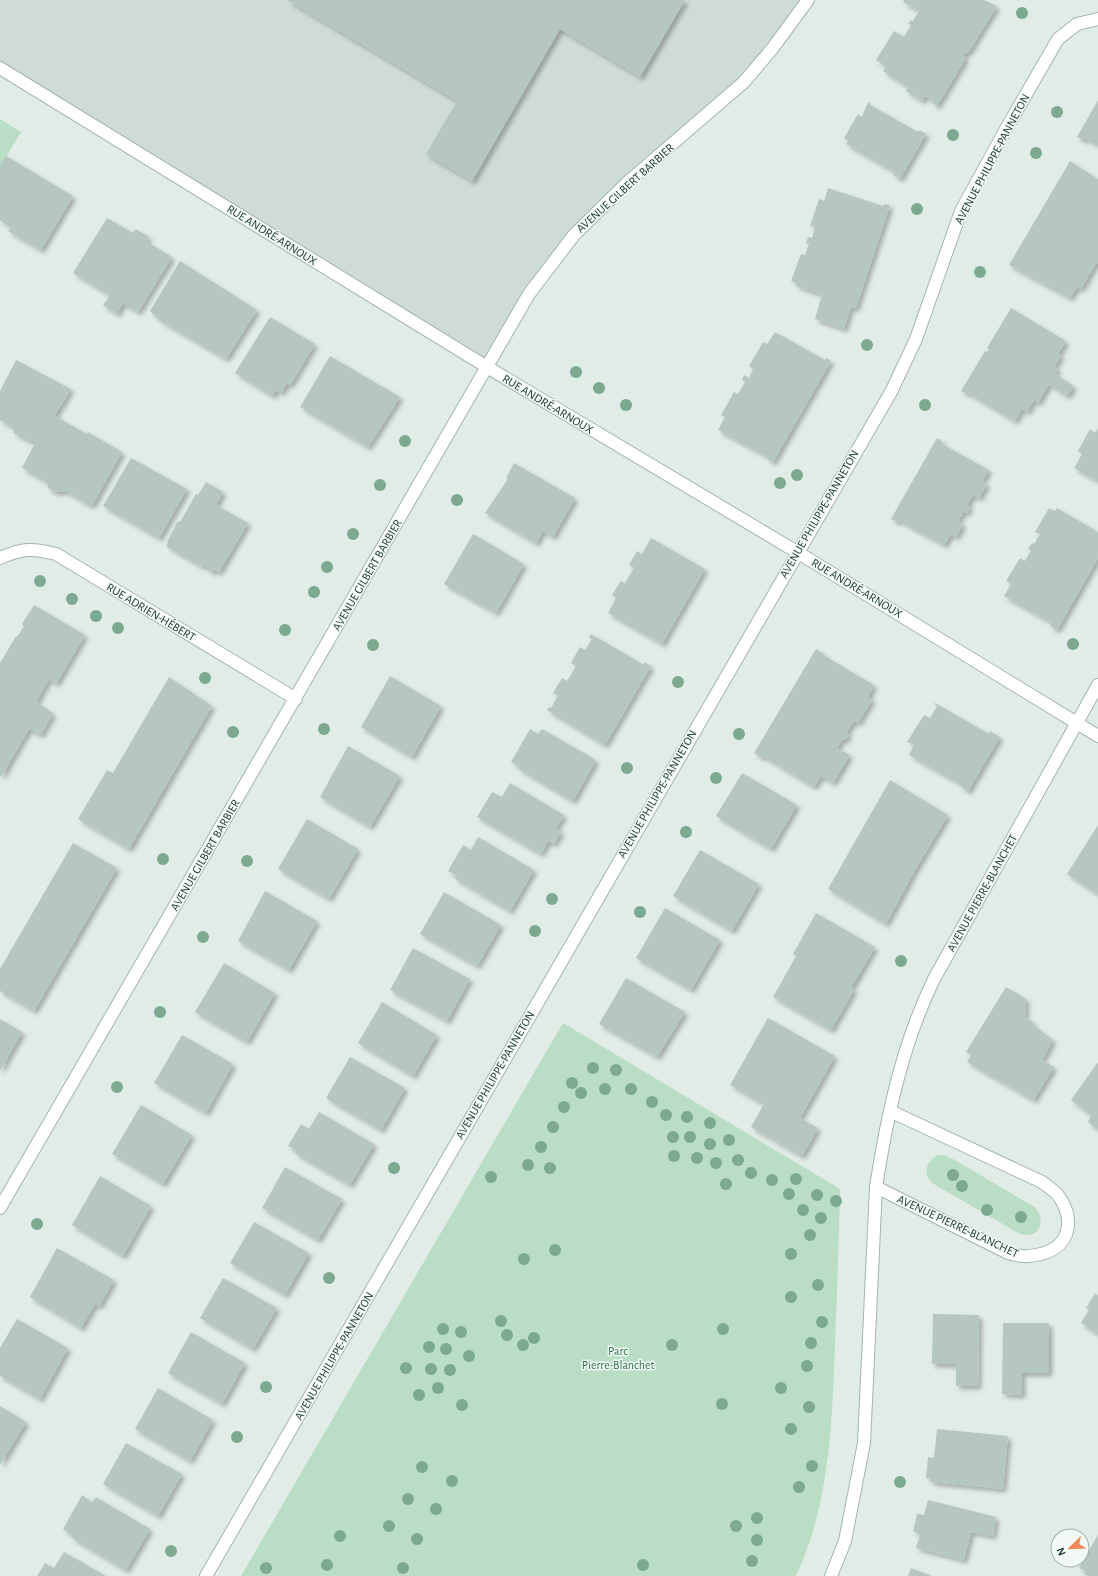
<svg xmlns="http://www.w3.org/2000/svg" width="1098" height="1576" viewBox="0 0 1098 1576" font-family="'Alegreya Sans',sans-serif">
	<style>
		.built { fill: #cfdbd7 }
		.green { fill: #baddc5 }
		.building { fill: #b6c6c1; filter: url(#shadow) }
		.lines { fill: none; stroke-linecap: round; stroke-linejoin: round }
		.street-casing { stroke: #a4b4ae; stroke-width: 14 }
		.street { stroke: #fff; stroke-width: 12 }
		.tree { fill: #7da991 }
		.labels { text-anchor: middle; dominant-baseline: central; stroke-width: 3; stroke-linejoin: round; paint-order: stroke }
		.street-label { font-size: 12px; fill: #213c36; stroke: #f1f8f5 }
		.park-label { font-size: 12px; fill: #2c734b; stroke: #f1f8f5 }
	</style>
	<defs>
		<filter id="shadow"><feDropShadow dx="3.5" dy="3.5" stdDeviation="2" flood-color="#0004"/></filter>
	</defs>
	<rect width="100%" height="100%" fill="#e1ece7"/>
	<!-- built -->
	<path class="built" d="M0,0H808L772,49L574,235L487,367L0,68Z"/>
	<!-- green -->
	<g class="green">
		<path d="M0,119L21,132L0,167Z"/>
		<path d="M563,1023L840,1189C839,1241 837,1292 835,1344C832,1422 830,1504 796,1576H241Z"/>
		<path d="M937,1155H944L953,1159L1036,1208C1047,1223 1037,1241 1018,1233L932,1183C922,1172 927,1162 937,1155Z"/>
	</g>
	<!-- building -->
	<g class="building">
		<path d="M287,0H685L640,77L560,29L472,181L426,154L457,101Z"/>
		<path d="M904,0H984L997,6L968,53L966,52L963,56L966,58L937,106L932,103L934,101L925,96L922,101L906,91L908,87L883,71L886,66L876,60L894,31L904,37L911,25L908,24L911,20L913,21L920,9L917,8L916,9L903,2Z"/>
		<path d="M1098,100V145L1085,138L1083,140L1077,137Z"/>
		<path d="M868,102L871,104L870,105L918,132L920,130L926,134L900,179L893,175L895,172L846,144L848,141L844,138L858,114L862,117Z"/>
		<path d="M6,156L73,196L41,250L8,231L11,227L0,220V166Z"/>
		<path d="M1070,161L1098,179V264L1096,263L1081,289L1077,287L1070,298L1009,265Z"/>
		<path d="M828,188L883,206L884,204L890,205L856,308L851,307L844,329L815,319L822,294L796,286L797,283L791,281L801,254L805,255L809,244L806,243L808,237L812,238L815,227L810,226L819,199L824,201Z"/>
		<path d="M107,218L133,233L136,229L149,237L146,241L172,257L138,312L123,303L117,314L103,305L110,295L73,273Z"/>
		<path d="M180,261L257,310L226,359L161,321L150,311Z"/>
		<path d="M1011,308L1066,341L1058,354L1061,356L1054,367L1058,369L1055,374L1074,386L1067,396L1049,384L1038,403L1034,400L1027,412L1022,409L1015,421L968,393L967,394L961,391L985,351L987,352L989,349L987,348Z"/>
		<path d="M270,317L315,344L290,385L287,383L281,393L276,390L273,396L235,373Z"/>
		<path d="M775,332L825,360L826,358L831,361L773,462L767,459L768,457L718,430L725,417L721,415L734,392L738,394L745,382L742,380L744,375L749,378L753,369L749,366L763,342L767,344Z"/>
		<path d="M330,356L400,397L368,447L300,407Z"/>
		<path d="M16,360L71,389L55,415L58,418L87,434L88,432L122,452L93,504L89,505L66,491L55,492L48,488L47,482L22,468L36,441L27,440L14,433L13,427L0,420V391Z"/>
		<path d="M1098,428V481L1074,468L1082,454L1078,451L1090,429L1095,433Z"/>
		<path d="M937,438L943,442L942,444L989,470L982,481L987,484L979,498L973,495L967,505L970,507L967,513L964,511L958,521L963,524L956,537L951,534L944,545L898,520L897,522L891,519Z"/>
		<path d="M131,458L187,489L159,538L103,506Z"/>
		<path d="M514,463L575,498L553,537L543,531L536,543L485,513L508,479L506,478Z"/>
		<path d="M206,482L223,492L216,505L248,523L219,572L215,570L211,572L204,565L203,567L166,546L168,543L167,542L178,521L180,522L196,494L198,495Z"/>
		<path d="M1049,508L1055,511L1057,508L1098,532V558L1057,630L1050,626L1052,623L1004,596L1011,584L1006,581L1020,558L1025,561L1031,550L1028,549L1032,543L1034,544L1040,534L1035,532Z"/>
		<path d="M473,534L524,564L496,613L444,584Z"/>
		<path d="M651,538L705,569L662,644L608,613L616,598L612,595L621,581L625,583L634,568L629,565L637,551L642,554Z"/>
		<path d="M34,605L85,635L56,684L49,679L36,702L53,713L41,735L29,729L1,777L0,776V663L16,636L17,637L21,631L24,626L22,624Z"/>
		<path d="M591,634L644,665L645,662L651,666L605,745L547,710L549,707L551,708L558,696L553,693L562,678L567,681L576,666L571,663L580,647L585,650L592,639L589,638Z"/>
		<path d="M816,649L824,654L823,655L874,685L868,697L872,700L858,723L854,721L846,733L849,735L847,738L845,740L843,739L837,748L850,755L833,783L821,776L814,787L763,756L762,758L754,753Z"/>
		<path d="M390,676L441,706L412,757L361,727Z"/>
		<path d="M169,677L212,706L129,849L78,819L107,770L113,773Z"/>
		<path d="M935,703L989,734L990,731L1000,737L968,791L960,786L961,784L909,755L914,745L907,742L924,715L930,718L937,706L934,704Z"/>
		<path d="M530,729L538,734L542,729L596,760L573,801L519,769L520,767L511,762Z"/>
		<path d="M348,746L400,776L370,827L320,797Z"/>
		<path d="M742,773L797,805L771,849L716,816Z"/>
		<path d="M890,780L948,815L915,870L886,924L828,889Z"/>
		<path d="M510,783L564,815L556,828L561,832L554,844L548,841L541,854L477,817L492,792L502,797Z"/>
		<path d="M307,819L358,849L329,899L278,869Z"/>
		<path d="M1098,825V894L1067,874Z"/>
		<path d="M478,837L534,870L510,911L454,878L456,875L448,871L463,845L471,850Z"/>
		<path d="M73,843L117,868L34,1011L0,991V969Z"/>
		<path d="M700,850L759,884L732,931L673,896Z"/>
		<path d="M265,891L317,921L289,970L238,941Z"/>
		<path d="M444,892L501,925L477,966L420,934Z"/>
		<path d="M665,908L720,940L691,990L636,958Z"/>
		<path d="M816,913L875,947L851,988L854,990L831,1030L773,997L796,956L793,954Z"/>
		<path d="M413,948L470,979L447,1021L390,990Z"/>
		<path d="M224,963L275,993L247,1042L195,1012Z"/>
		<path d="M626,978L685,1012L657,1057L599,1024Z"/>
		<path d="M1006,987L1026,999L1025,1017L1033,1022L1032,1024L1053,1040L1042,1060L1054,1067L1033,1101L1032,1099L967,1062L971,1055L966,1052Z"/>
		<path d="M382,1002L437,1035L413,1076L358,1043Z"/>
		<path d="M768,1018L835,1056L800,1118L818,1128L802,1156L751,1127L764,1104L730,1085Z"/>
		<path d="M0,1019L22,1032L0,1071Z"/>
		<path d="M182,1035L233,1064L206,1113L154,1083Z"/>
		<path d="M350,1057L405,1088L381,1130L326,1098Z"/>
		<path d="M1098,1062V1129L1088,1122L1091,1115L1071,1100Z"/>
		<path d="M141,1105L192,1135L163,1184L112,1154Z"/>
		<path d="M319,1112L374,1144L350,1185L295,1153L296,1150L288,1146L301,1124L309,1129Z"/>
		<path d="M285,1167L342,1199L318,1240L262,1208Z"/>
		<path d="M100,1176L151,1206L123,1256L72,1225Z"/>
		<path d="M254,1222L309,1253L285,1295L230,1263Z"/>
		<path d="M57,1248L114,1280L99,1306L95,1304L81,1328L30,1297Z"/>
		<path d="M223,1278L277,1308L253,1349L200,1318Z"/>
		<path d="M1095,1293L1098,1295V1334L1081,1323L1089,1310L1086,1308Z"/>
		<path d="M933,1314L979,1315L978,1386H956V1364H932Z"/>
		<path d="M17,1319L68,1348L40,1399L0,1376V1348Z"/>
		<path d="M1003,1323H1049V1373H1022V1395L1002,1394Z"/>
		<path d="M191,1332L245,1363L222,1404L168,1373Z"/>
		<path d="M158,1388L213,1420L190,1461L135,1429Z"/>
		<path d="M0,1406L26,1422L0,1465Z"/>
		<path d="M937,1429L1008,1436L1003,1489L931,1482V1479L926,1478L928,1457L934,1458Z"/>
		<path d="M126,1443L182,1474L158,1516L103,1484Z"/>
		<path d="M82,1495L92,1502L96,1497L150,1529L126,1570L72,1538L73,1536L63,1529Z"/>
		<path d="M928,1500L996,1517L993,1536L971,1532L964,1560L916,1548L920,1534L913,1531L915,1523L917,1514L924,1515Z"/>
		<path d="M1098,1535V1576H1088L1084,1574L1085,1571L1079,1568Z"/>
		<path d="M64,1552L106,1576H37L45,1563L54,1568Z"/>
		<path d="M911,1568L932,1576H908Z"/>
	</g>
	<g class="lines">
		<!-- street casing -->
		<g class="street-casing">
			<g id="street">
				<path d="M0,68L487,367L797,552L1098,736"/>
				<path d="M0,558C22,548 33,548 56,554L296,699"/>
				<path d="M876,1187L1008,1253C1023,1257 1026,1257 1041,1254C1072,1246 1075,1217 1057,1194C1053,1190 1047,1186 1042,1182L890,1111"/>
				<path d="M0,1208L529,294L574,235L628,182L744,82L772,49L808,0"/>
				<path d="M206,1576L891,392L916,339L961,211L1006,129L1058,39L1077,24L1098,19"/>
				<path d="M831,1576L845,1541L864,1443L876,1187C887,1116 902,1045 934,979L1098,685"/>
			</g>
		</g>
		<!-- street -->
		<use href="#street" class="street"/>
	</g>
	<!-- trees -->
	<g class="tree">
		<circle cx="1022" cy="13" r="6"/>
		<circle cx="1057" cy="112" r="6"/>
		<circle cx="953" cy="135" r="6"/>
		<circle cx="1036" cy="153" r="6"/>
		<circle cx="917" cy="209" r="6"/>
		<circle cx="980" cy="272" r="6"/>
		<circle cx="867" cy="345" r="6"/>
		<circle cx="576" cy="372" r="6"/>
		<circle cx="599" cy="388" r="6"/>
		<circle cx="626" cy="405" r="6"/>
		<circle cx="925" cy="405" r="6"/>
		<circle cx="405" cy="441" r="6"/>
		<circle cx="797" cy="475" r="6"/>
		<circle cx="780" cy="483" r="6"/>
		<circle cx="380" cy="485" r="6"/>
		<circle cx="457" cy="500" r="6"/>
		<circle cx="353" cy="534" r="6"/>
		<circle cx="327" cy="567" r="6"/>
		<circle cx="40" cy="581" r="6"/>
		<circle cx="314" cy="592" r="6"/>
		<circle cx="72" cy="599" r="6"/>
		<circle cx="96" cy="616" r="6"/>
		<circle cx="118" cy="628" r="6"/>
		<circle cx="285" cy="630" r="6"/>
		<circle cx="1073" cy="644" r="6"/>
		<circle cx="373" cy="645" r="6"/>
		<circle cx="205" cy="678" r="6"/>
		<circle cx="678" cy="682" r="6"/>
		<circle cx="324" cy="729" r="6"/>
		<circle cx="233" cy="732" r="6"/>
		<circle cx="739" cy="734" r="6"/>
		<circle cx="627" cy="768" r="6"/>
		<circle cx="716" cy="778" r="6"/>
		<circle cx="686" cy="832" r="6"/>
		<circle cx="163" cy="859" r="6"/>
		<circle cx="247" cy="861" r="6"/>
		<circle cx="552" cy="899" r="6"/>
		<circle cx="640" cy="912" r="6"/>
		<circle cx="535" cy="931" r="6"/>
		<circle cx="203" cy="937" r="6"/>
		<circle cx="901" cy="961" r="6"/>
		<circle cx="160" cy="1012" r="6"/>
		<circle cx="593" cy="1068" r="6"/>
		<circle cx="616" cy="1070" r="6"/>
		<circle cx="572" cy="1083" r="6"/>
		<circle cx="117" cy="1087" r="6"/>
		<circle cx="605" cy="1089" r="6"/>
		<circle cx="631" cy="1089" r="6"/>
		<circle cx="581" cy="1093" r="6"/>
		<circle cx="652" cy="1102" r="6"/>
		<circle cx="564" cy="1107" r="6"/>
		<circle cx="666" cy="1115" r="6"/>
		<circle cx="687" cy="1117" r="6"/>
		<circle cx="710" cy="1123" r="6"/>
		<circle cx="553" cy="1127" r="6"/>
		<circle cx="673" cy="1137" r="6"/>
		<circle cx="690" cy="1137" r="6"/>
		<circle cx="729" cy="1140" r="6"/>
		<circle cx="710" cy="1144" r="6"/>
		<circle cx="541" cy="1147" r="6"/>
		<circle cx="674" cy="1156" r="6"/>
		<circle cx="697" cy="1158" r="6"/>
		<circle cx="738" cy="1160" r="6"/>
		<circle cx="716" cy="1163" r="6"/>
		<circle cx="528" cy="1165" r="6"/>
		<circle cx="394" cy="1168" r="6"/>
		<circle cx="550" cy="1168" r="6"/>
		<circle cx="751" cy="1173" r="6"/>
		<circle cx="953" cy="1175" r="6"/>
		<circle cx="491" cy="1177" r="6"/>
		<circle cx="796" cy="1179" r="6"/>
		<circle cx="772" cy="1180" r="6"/>
		<circle cx="726" cy="1184" r="6"/>
		<circle cx="962" cy="1186" r="6"/>
		<circle cx="789" cy="1194" r="6"/>
		<circle cx="817" cy="1195" r="6"/>
		<circle cx="836" cy="1201" r="6"/>
		<circle cx="803" cy="1210" r="6"/>
		<circle cx="987" cy="1210" r="6"/>
		<circle cx="1021" cy="1217" r="6"/>
		<circle cx="821" cy="1218" r="6"/>
		<circle cx="37" cy="1224" r="6"/>
		<circle cx="810" cy="1235" r="6"/>
		<circle cx="555" cy="1250" r="6"/>
		<circle cx="791" cy="1254" r="6"/>
		<circle cx="524" cy="1259" r="6"/>
		<circle cx="329" cy="1278" r="6"/>
		<circle cx="818" cy="1285" r="6"/>
		<circle cx="791" cy="1297" r="6"/>
		<circle cx="501" cy="1321" r="6"/>
		<circle cx="822" cy="1322" r="6"/>
		<circle cx="443" cy="1329" r="6"/>
		<circle cx="723" cy="1329" r="6"/>
		<circle cx="461" cy="1332" r="6"/>
		<circle cx="507" cy="1335" r="6"/>
		<circle cx="534" cy="1338" r="6"/>
		<circle cx="811" cy="1343" r="6"/>
		<circle cx="523" cy="1345" r="6"/>
		<circle cx="672" cy="1345" r="6"/>
		<circle cx="429" cy="1347" r="6"/>
		<circle cx="446" cy="1349" r="6"/>
		<circle cx="469" cy="1356" r="6"/>
		<circle cx="807" cy="1366" r="6"/>
		<circle cx="406" cy="1368" r="6"/>
		<circle cx="431" cy="1369" r="6"/>
		<circle cx="450" cy="1370" r="6"/>
		<circle cx="266" cy="1387" r="6"/>
		<circle cx="438" cy="1388" r="6"/>
		<circle cx="781" cy="1388" r="6"/>
		<circle cx="419" cy="1395" r="6"/>
		<circle cx="722" cy="1404" r="6"/>
		<circle cx="462" cy="1405" r="6"/>
		<circle cx="809" cy="1407" r="6"/>
		<circle cx="791" cy="1429" r="6"/>
		<circle cx="237" cy="1437" r="6"/>
		<circle cx="812" cy="1466" r="6"/>
		<circle cx="422" cy="1467" r="6"/>
		<circle cx="452" cy="1481" r="6"/>
		<circle cx="900" cy="1482" r="6"/>
		<circle cx="799" cy="1487" r="6"/>
		<circle cx="408" cy="1499" r="6"/>
		<circle cx="436" cy="1509" r="6"/>
		<circle cx="757" cy="1518" r="6"/>
		<circle cx="389" cy="1526" r="6"/>
		<circle cx="736" cy="1526" r="6"/>
		<circle cx="340" cy="1536" r="6"/>
		<circle cx="417" cy="1539" r="6"/>
		<circle cx="757" cy="1540" r="6"/>
		<circle cx="171" cy="1551" r="6"/>
		<circle cx="752" cy="1561" r="6"/>
		<circle cx="327" cy="1565" r="6"/>
		<circle cx="643" cy="1565" r="6"/>
		<circle cx="266" cy="1568" r="6"/>
		<circle cx="403" cy="1568" r="6"/>
	</g>
	<g class="labels">
		<!-- street labels -->
		<g class="street-label">
			<text transform="translate(992 159) rotate(-62)">AVENUE PHILIPPE-PANNETON</text>
			<text transform="translate(625 188) rotate(-42)">AVENUE GILBERT BARBIER</text>
			<text transform="translate(272 235) rotate(32)">RUE ANDRÉ-ARNOUX</text>
			<text transform="translate(548 404) rotate(31)">RUE ANDRÉ-ARNOUX</text>
			<text transform="translate(819 514) rotate(-60)">AVENUE PHILIPPE-PANNETON</text>
			<text transform="translate(367 575) rotate(-60)">AVENUE GILBERT BARBIER</text>
			<text transform="translate(857 588) rotate(31)">RUE ANDRÉ-ARNOUX</text>
			<text transform="translate(151 612) rotate(31)">RUE ADRIEN-HÉBERT</text>
			<text transform="translate(657 794) rotate(-60)">AVENUE PHILIPPE-PANNETON</text>
			<text transform="translate(205 855) rotate(-60)">AVENUE GILBERT BARBIER</text>
			<text transform="translate(982 893) rotate(-61)">AVENUE PIERRE-BLANCHET</text>
			<text transform="translate(495 1075) rotate(-60)">AVENUE PHILIPPE-PANNETON</text>
			<text transform="translate(958 1226) rotate(25)">AVENUE PIERRE-BLANCHET</text>
			<text transform="translate(334 1356) rotate(-60)">AVENUE PHILIPPE-PANNETON</text>
		</g>
		<!-- park labels -->
		<g class="park-label">
			<text x="618" y="1351">Parc<tspan x="618" dy="14">Pierre-Blanchet</tspan></text>
		</g>
	</g>
	<!-- north arrow -->
	<g transform="translate(1070 1548) rotate(247)"><circle r="19" fill="#f1f8f5" stroke="#9eada9"/>
	<path d="M0-3L7 15L0 10L-7 15Z" fill="#f18859"/>
	<text y="-6" font-size="11" font-weight="bold" text-anchor="middle" fill="#213c36">N</text>
	</g>
</svg>
